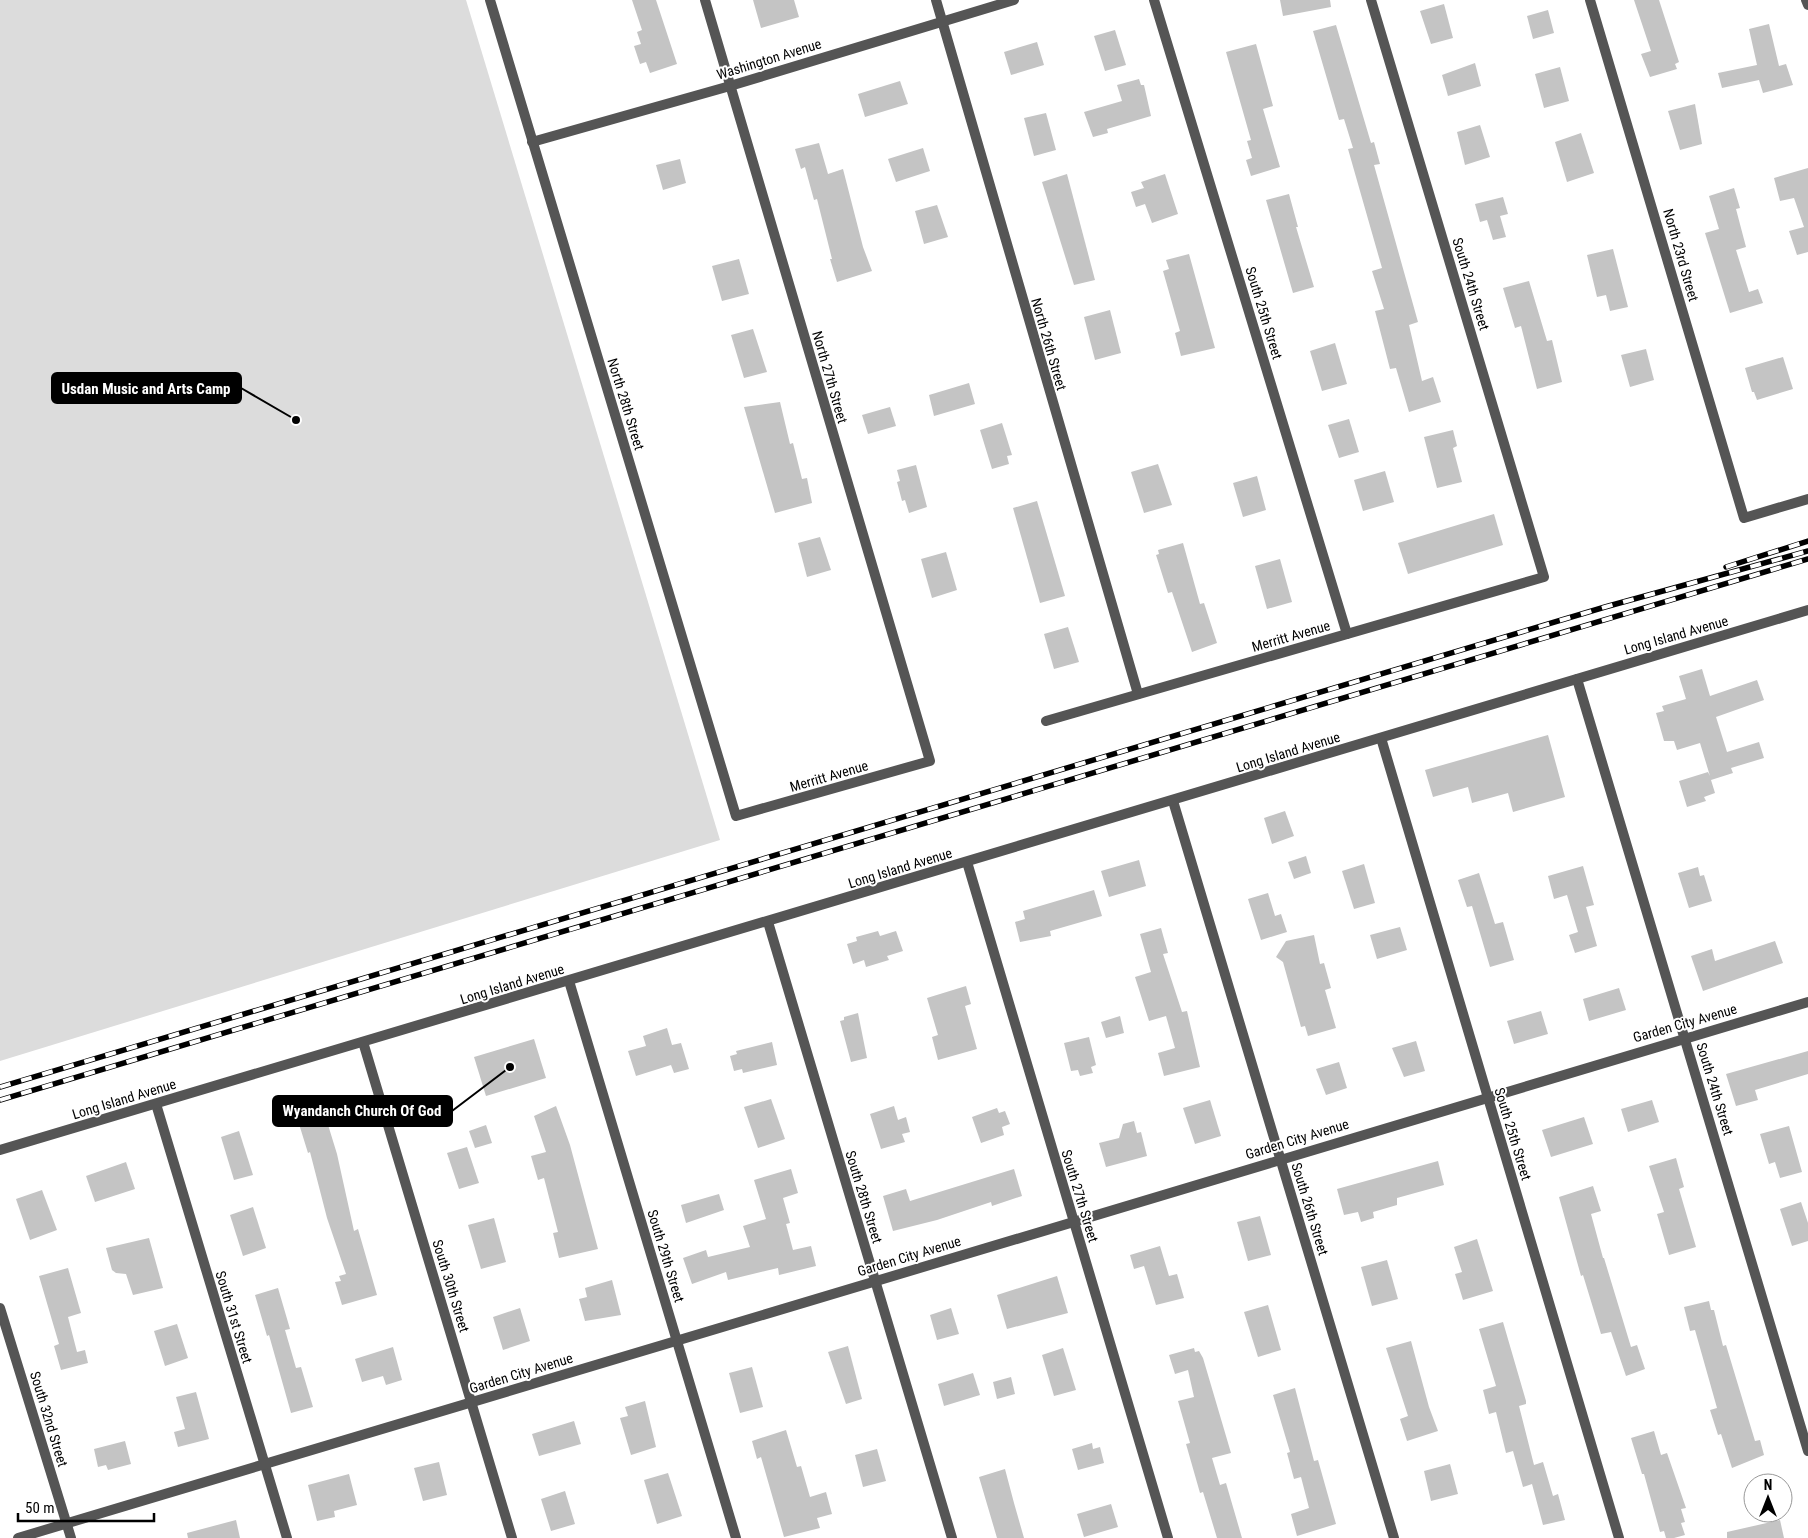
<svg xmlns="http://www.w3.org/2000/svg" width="1808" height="1538" viewBox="0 0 1808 1538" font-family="'Roboto Condensed',sans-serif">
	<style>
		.green { fill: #dcdcdc }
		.building { fill: #c4c4c4 }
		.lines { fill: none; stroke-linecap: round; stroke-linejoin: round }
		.minor { stroke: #555; stroke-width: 10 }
		.tertiary { stroke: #555; stroke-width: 10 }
		.rail-casing { stroke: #000; stroke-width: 5.5 }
		.rail { stroke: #fff; stroke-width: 4; stroke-dasharray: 11; stroke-linecap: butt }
		.labels { text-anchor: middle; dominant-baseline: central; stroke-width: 4; stroke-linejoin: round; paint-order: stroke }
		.street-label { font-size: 14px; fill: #000; stroke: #fff }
		.leader { fill: none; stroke: #000; stroke-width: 2 }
		.callout-dot { fill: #000; stroke: #fff; stroke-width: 2 }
		.callout { fill: #000; stroke: #000; stroke-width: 2 }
		.callout-label { font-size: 15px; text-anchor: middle; font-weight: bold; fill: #fff }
	</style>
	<rect width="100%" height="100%" fill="#fff"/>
	<!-- green -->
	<path class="green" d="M0,0H466L720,840L0,1061Z"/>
	<!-- building -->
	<g class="building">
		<path d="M632,0H656L677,64L650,73L646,62L640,64L634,46L641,44L637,32L642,30Z"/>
		<path d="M753,0H794L799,17L761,28Z"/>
		<path d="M1280,0H1330L1331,7L1283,16Z"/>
		<path d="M1634,0H1659L1679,62L1675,64L1677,69L1650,77L1641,54L1651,51Z"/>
		<path d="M1444,4L1453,38L1431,44L1420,11Z"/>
		<path d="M1548,10L1554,33L1533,39L1527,16Z"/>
		<path d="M1769,24L1779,66L1786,64L1793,85L1763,93L1759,80L1722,88L1718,73L1757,65L1749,29Z"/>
		<path d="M1336,25L1371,143L1374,142L1380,164L1374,165L1418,322L1409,325L1422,381L1433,377L1441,402L1409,412L1396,368L1390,369L1375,311L1384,309L1372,271L1382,268L1348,149L1353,148L1344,119L1339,120L1313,31Z"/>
		<path d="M1115,30L1126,65L1105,71L1094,36Z"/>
		<path d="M1037,42L1044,65L1011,75L1004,52Z"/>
		<path d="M1256,44L1273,106L1263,109L1280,167L1251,176L1246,160L1252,158L1247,141L1251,140L1226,52Z"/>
		<path d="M1475,63L1481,86L1448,96L1442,75Z"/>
		<path d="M1560,67L1569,101L1544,108L1535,74Z"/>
		<path d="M1139,79L1141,85H1144L1151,116L1107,129L1108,133L1093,137L1084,112L1122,101L1117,85Z"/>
		<path d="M900,81L908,104L865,117L858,94Z"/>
		<path d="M1695,104L1702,144L1680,150L1668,111Z"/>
		<path d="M1046,113L1056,150L1034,156L1024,118Z"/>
		<path d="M1480,125L1490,157L1465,165L1457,132Z"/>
		<path d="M1581,133L1594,173L1567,182L1555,142Z"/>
		<path d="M819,143L828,174L843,169L863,247L872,271L837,282L830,259H832L817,199L814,200L805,167L801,169L795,149Z"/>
		<path d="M923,148L930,171L896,182L888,159Z"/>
		<path d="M680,159L686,183L663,190L656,165Z"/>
		<path d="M1808,168V252L1797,255L1789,231L1804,227L1794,198L1780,201L1774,178Z"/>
		<path d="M1067,174L1095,280L1074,285L1042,182Z"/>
		<path d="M1165,174L1178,214L1152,223L1145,204L1136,207L1131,192L1144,188L1141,182Z"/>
		<path d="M1734,188L1740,208L1736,209L1746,247L1736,250L1749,292L1758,289L1763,303L1730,313L1705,233L1719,229L1709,196Z"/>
		<path d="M1289,194L1298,227H1296L1314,287L1293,293L1266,200Z"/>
		<path d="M1503,197L1508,214L1500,216L1506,237L1493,240L1487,220L1480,222L1475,204Z"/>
		<path d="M937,205L948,237L924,244L915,211Z"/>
		<path d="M1613,249L1628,307L1610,311L1606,295L1597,297L1587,255Z"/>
		<path d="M1189,254L1215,348L1181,356L1175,333L1180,331L1163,271L1169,269L1166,260Z"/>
		<path d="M739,259L749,294L722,301L712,266Z"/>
		<path d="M1529,281L1547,341L1552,340L1562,382L1537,389L1521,326L1515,328L1503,288Z"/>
		<path d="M1110,310L1121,353L1095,360L1084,317Z"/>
		<path d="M753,329L767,372L744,378L731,335Z"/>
		<path d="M1335,343L1347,384L1322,391L1310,351Z"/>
		<path d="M1646,349L1654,380L1630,387L1621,355Z"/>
		<path d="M1783,357L1793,389L1757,400L1754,392H1752L1745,368Z"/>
		<path d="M969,383L975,404L934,416L929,395Z"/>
		<path d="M780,402L790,444L793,443L802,479L807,478L812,503L775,513L744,407Z"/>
		<path d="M890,407L896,426L868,434L862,415Z"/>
		<path d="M1349,419L1359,452L1339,458L1328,425Z"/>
		<path d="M1002,423L1012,455L1007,456L1009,464L992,469L980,430Z"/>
		<path d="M1453,430L1457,446L1453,448L1462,482L1437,488L1424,437Z"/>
		<path d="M1158,464L1172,505L1144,513L1131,472Z"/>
		<path d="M916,465L927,507L909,513L905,500L902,501L897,482L900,481L897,470Z"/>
		<path d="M1385,471L1394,502L1363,511L1354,480Z"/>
		<path d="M1257,476L1266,510L1243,517L1233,483Z"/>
		<path d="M1037,501L1065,596L1040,603L1013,508Z"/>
		<path d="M1494,514L1503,545L1408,574L1398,543Z"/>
		<path d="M820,537L831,570L807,577L798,543Z"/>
		<path d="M1183,543L1200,604L1204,603L1217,643L1192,652L1172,592L1168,593L1156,555L1159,554L1158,550Z"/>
		<path d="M946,552L957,590L932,598L921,559Z"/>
		<path d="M1280,559L1292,602L1267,609L1255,566Z"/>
		<path d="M1068,627L1079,662L1054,669L1044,634Z"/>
		<path d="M1702,669L1710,696L1757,680L1764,700L1716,717L1727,752L1759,742L1764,758L1731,768L1733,773L1711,780L1715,793L1704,797L1706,801L1687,807L1679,781L1708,772L1710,776L1700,743L1677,750L1674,741H1664L1656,713L1664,711L1662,706L1686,699L1679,676Z"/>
		<path d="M1548,735L1565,797L1513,812L1508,793L1472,803L1468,787L1433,797L1425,770Z"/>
		<path d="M1285,811L1294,836L1272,844L1264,818Z"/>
		<path d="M1306,856L1311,873L1294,879L1288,862Z"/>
		<path d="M1139,860L1146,886L1109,897L1101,871Z"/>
		<path d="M1364,864L1375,903L1354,909L1342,871Z"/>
		<path d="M1583,866L1594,905L1586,907L1597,946L1575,953L1569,935L1578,932L1567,895L1554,899L1548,876Z"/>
		<path d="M1698,867L1700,876L1704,875L1712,901L1689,908L1678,873Z"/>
		<path d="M1479,873L1495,924L1503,922L1514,960L1490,967L1472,906L1467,907L1458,880Z"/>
		<path d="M1094,890L1102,916L1050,931L1051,936L1020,942L1015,922L1025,919L1023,911Z"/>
		<path d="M1268,893L1275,916L1281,914L1287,932L1261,940L1248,899Z"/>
		<path d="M1400,927L1407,950L1377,959L1370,935Z"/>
		<path d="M1161,928L1168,953L1163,954L1182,1012L1187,1011L1200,1067L1164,1076L1158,1053L1175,1048L1166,1016L1149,1021L1135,977L1151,972L1140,934Z"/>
		<path d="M878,931L880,936L896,931L903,951L887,956L889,960L866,967L864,960L853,964L847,944L857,941L856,937Z"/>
		<path d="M1314,935L1320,964L1324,963L1331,988L1325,990L1336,1028L1308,1036L1305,1026L1301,1027L1283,962L1276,957L1286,941Z"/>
		<path d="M1775,941L1783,963L1703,991L1691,956L1712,949L1715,961Z"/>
		<path d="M966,986L971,1004L965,1006L977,1049L938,1060L932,1037L938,1035L927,998Z"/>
		<path d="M1619,988L1626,1010L1589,1021L1583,999Z"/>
		<path d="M1541,1011L1548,1034L1514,1044L1507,1021Z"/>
		<path d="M858,1013L867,1058L851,1062L840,1021L844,1020V1017Z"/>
		<path d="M1120,1016L1124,1033L1106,1038L1101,1022Z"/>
		<path d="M667,1028L672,1045L681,1043L689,1069L674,1073L671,1065L636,1076L628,1051L646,1046L643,1036Z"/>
		<path d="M1089,1037L1096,1065L1091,1067L1093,1073L1080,1076L1078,1070L1071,1071L1064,1043Z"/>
		<path d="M534,1039L546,1078L486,1096L474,1057Z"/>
		<path d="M1416,1041L1425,1071L1404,1077L1392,1048Z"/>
		<path d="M772,1042L777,1065L743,1073L742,1069L734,1071L730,1056L737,1054L736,1051Z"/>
		<path d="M1808,1051V1074L1755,1090L1758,1100L1736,1106L1726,1074Z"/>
		<path d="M1339,1062L1347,1088L1326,1095L1316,1069Z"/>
		<path d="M771,1099L785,1139L758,1148L744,1107Z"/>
		<path d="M1210,1100L1221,1136L1195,1144L1183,1108Z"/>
		<path d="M1652,1100L1659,1122L1628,1132L1621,1109Z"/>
		<path d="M321,1102L337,1154L354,1231L358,1229L377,1295L342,1305L335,1282L341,1281L339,1276L346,1274L327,1218L310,1152L308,1153L295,1111Z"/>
		<path d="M556,1106L570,1145L598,1249L559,1258L553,1233L558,1232L544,1178L538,1180L531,1156L546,1152L534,1116Z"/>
		<path d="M894,1106L898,1120L906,1117L910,1132L902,1134L905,1142L881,1149L870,1114Z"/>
		<path d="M997,1108L999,1113L1005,1111L1010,1124L1002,1127L1004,1135L981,1143L972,1117Z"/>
		<path d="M1584,1117L1593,1144L1551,1157L1542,1130Z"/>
		<path d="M1134,1121L1137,1133L1141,1132L1147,1156L1106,1167L1099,1143L1119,1138L1123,1124Z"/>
		<path d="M486,1125L492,1143L475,1148L469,1131Z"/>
		<path d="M1789,1126L1802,1172L1780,1178L1775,1162L1769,1164L1760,1134Z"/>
		<path d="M239,1131L253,1175L234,1180L221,1137Z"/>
		<path d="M467,1147L479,1183L459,1189L447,1153Z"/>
		<path d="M1676,1158L1684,1187L1679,1189L1696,1247L1669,1255L1657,1214L1664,1212L1649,1166Z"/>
		<path d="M1438,1161L1444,1185L1397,1198V1205L1373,1212L1374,1218L1361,1222L1358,1212L1344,1215L1337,1189Z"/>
		<path d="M126,1162L135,1189L95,1202L86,1176Z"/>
		<path d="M791,1169L798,1193L783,1198L790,1223L786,1224L793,1250L811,1246L816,1266L779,1275L778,1268L728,1280L726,1272L692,1284L683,1258L706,1250L708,1257L750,1247L743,1226L766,1219L754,1180Z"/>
		<path d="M1014,1169L1022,1196L992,1206L991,1202L937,1220L893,1231L883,1196L906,1189L910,1201Z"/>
		<path d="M1593,1186L1601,1211L1591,1214L1603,1258H1604L1631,1347L1637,1345L1645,1369L1626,1376L1611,1332L1601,1334L1583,1275L1581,1276L1559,1197Z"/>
		<path d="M42,1190L57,1230L30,1240L16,1199Z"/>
		<path d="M719,1194L724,1210L686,1223L681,1205Z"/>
		<path d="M1801,1202L1808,1223V1241L1792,1246L1780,1209Z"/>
		<path d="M253,1207L266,1248L243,1256L230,1215Z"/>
		<path d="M1260,1216L1271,1255L1248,1261L1237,1222Z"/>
		<path d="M494,1218L506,1262L481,1269L468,1225Z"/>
		<path d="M149,1238L163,1288L133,1295L126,1274L116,1273L112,1270L106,1248Z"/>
		<path d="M1477,1239L1493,1291L1463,1300L1455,1274L1462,1272L1454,1247Z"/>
		<path d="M1160,1246L1169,1276L1177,1274L1184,1298L1156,1305L1144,1266L1134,1269L1130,1255Z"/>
		<path d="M1387,1260L1398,1299L1372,1306L1361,1267Z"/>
		<path d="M68,1268L81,1313L68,1317L77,1352L85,1350L88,1363L61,1370L54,1346L59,1344L39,1276Z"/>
		<path d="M1057,1276L1068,1313L1007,1329L997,1295Z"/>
		<path d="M612,1280L621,1315L585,1321L579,1299L587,1297L585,1288Z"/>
		<path d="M278,1288L290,1329L285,1330L296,1368L301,1367L313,1407L291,1413L269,1335L267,1336L255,1295Z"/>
		<path d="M1709,1301L1711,1310H1714L1723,1346L1726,1345L1755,1441L1760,1440L1764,1455L1732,1468L1721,1434L1718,1435L1710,1410L1717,1408L1695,1330L1690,1331L1684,1307Z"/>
		<path d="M1268,1305L1281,1350L1258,1357L1244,1312Z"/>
		<path d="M520,1308L530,1341L503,1350L493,1317Z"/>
		<path d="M951,1308L959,1334L937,1340L930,1315Z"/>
		<path d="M1503,1322L1526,1401V1404L1519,1406L1534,1465L1543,1462L1553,1496L1558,1494L1565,1520L1543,1525L1532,1484L1523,1487L1513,1451L1506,1453L1496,1412L1489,1414L1483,1390L1496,1386L1479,1329Z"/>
		<path d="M177,1324L188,1358L165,1366L154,1331Z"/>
		<path d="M1411,1341L1429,1407L1438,1431L1407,1441L1400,1419L1408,1416L1386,1348Z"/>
		<path d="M848,1346L862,1399L846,1404L828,1352Z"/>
		<path d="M393,1347L402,1380L386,1385L383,1376L362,1382L355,1359Z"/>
		<path d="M1063,1348L1076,1390L1054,1396L1042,1355Z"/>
		<path d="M1194,1348L1195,1352L1199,1351L1203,1358L1231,1453L1212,1458L1220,1485L1226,1483L1242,1538H1217L1203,1492L1200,1493L1186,1444L1190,1443L1178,1401L1194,1397L1188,1370L1175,1374L1169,1355Z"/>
		<path d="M752,1367L763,1407L740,1413L729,1373Z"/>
		<path d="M973,1373L980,1395L944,1406L938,1384Z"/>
		<path d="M1011,1377L1015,1394L997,1399L993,1382Z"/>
		<path d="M1295,1388L1314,1461L1318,1460L1336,1524L1297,1536L1291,1514L1309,1508L1301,1477L1294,1479L1287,1453L1290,1452L1273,1395Z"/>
		<path d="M196,1392L209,1439L178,1447L174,1432L185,1429L176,1397Z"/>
		<path d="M645,1401L656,1447L631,1455L620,1418L628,1416L625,1407Z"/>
		<path d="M574,1421L581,1444L539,1456L532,1434Z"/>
		<path d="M786,1430L797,1467L801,1466L810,1497L826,1492L832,1514L817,1518L820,1528L784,1537L761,1457L757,1459L752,1441Z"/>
		<path d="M1654,1431L1661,1455L1667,1453L1686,1508L1681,1509L1685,1522L1681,1523L1685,1535L1674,1538H1666L1664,1531L1660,1532L1644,1474H1642L1631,1438Z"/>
		<path d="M125,1441L131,1464L108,1470L106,1465L98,1467L94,1449Z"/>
		<path d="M1092,1443L1093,1449L1100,1447L1104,1463L1078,1470L1072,1449Z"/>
		<path d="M877,1449L886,1481L863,1487L855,1455Z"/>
		<path d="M439,1462L447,1495L423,1501L414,1468Z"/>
		<path d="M1450,1464L1458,1494L1431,1501L1424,1471Z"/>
		<path d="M1005,1469L1014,1503L1024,1538H997L979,1477Z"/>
		<path d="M668,1473L682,1516L657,1524L644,1480Z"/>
		<path d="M349,1474L357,1505L334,1511L335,1517L317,1521L308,1485Z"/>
		<path d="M565,1491L575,1524L551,1531L541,1499Z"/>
		<path d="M1111,1504L1118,1527L1084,1537L1077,1514Z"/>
		<path d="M236,1520L240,1538H188L187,1533Z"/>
		<path d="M1780,1520L1784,1538H1727V1532Z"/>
	</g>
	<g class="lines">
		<!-- minor -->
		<g class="minor">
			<path d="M490,0L736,816L930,761L705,0"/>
			<path d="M936,0L1138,694"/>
			<path d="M1154,0L1347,634"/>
			<path d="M1590,0L1744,518L1808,499"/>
			<path d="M1806,0L1808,5"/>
			<path d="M532,142L730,86L1014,0"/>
			<path d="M1577,679L1808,1451"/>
			<path d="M1046,721L1544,577L1371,0"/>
			<path d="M1381,738L1619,1538"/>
			<path d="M1173,801L1394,1538"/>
			<path d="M967,862L1168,1538"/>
			<path d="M768,922L952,1538"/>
			<path d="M569,981L736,1538"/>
			<path d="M363,1042L512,1538"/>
			<path d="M156,1104L287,1538"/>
			<path d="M0,1308L71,1538"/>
			<path d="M18,1538L1808,1002"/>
		</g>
		<!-- tertiary -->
		<path class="tertiary" d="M0,1150L1808,610"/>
		<!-- rail casing -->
		<g class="rail-casing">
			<g id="rail">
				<path d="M1726,567L1808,541"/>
				<path d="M0,1087L1605,607L1808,551"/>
				<path d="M0,1100L1808,559"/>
			</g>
		</g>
		<!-- rail -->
		<use href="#rail" class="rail"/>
	</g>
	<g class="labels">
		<!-- street labels -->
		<g class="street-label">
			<text transform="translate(769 59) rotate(-17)">Washington Avenue</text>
			<text transform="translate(1681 255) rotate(74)">North 23rd Street</text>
			<text transform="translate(1471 284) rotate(73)">South 24th Street</text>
			<text transform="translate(1264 313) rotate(73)">South 25th Street</text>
			<text transform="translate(1049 344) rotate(74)">North 26th Street</text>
			<text transform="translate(830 377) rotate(74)">North 27th Street</text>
			<text transform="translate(626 404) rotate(73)">North 28th Street</text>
			<text transform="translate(1676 635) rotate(-16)">Long Island Avenue</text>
			<text transform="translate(1291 636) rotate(-16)">Merritt Avenue</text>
			<text transform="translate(1288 752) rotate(-17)">Long Island Avenue</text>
			<text transform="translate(829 776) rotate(-16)">Merritt Avenue</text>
			<text transform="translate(900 868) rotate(-17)">Long Island Avenue</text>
			<text transform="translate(512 984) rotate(-17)">Long Island Avenue</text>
			<text transform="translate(1685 1023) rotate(-16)">Garden City Avenue</text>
			<text transform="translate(1715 1089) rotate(73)">South 24th Street</text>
			<text transform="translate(124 1099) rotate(-17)">Long Island Avenue</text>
			<text transform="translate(1513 1134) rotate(73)">South 25th Street</text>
			<text transform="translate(1297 1139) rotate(-17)">Garden City Avenue</text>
			<text transform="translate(1080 1196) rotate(73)">South 27th Street</text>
			<text transform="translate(864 1197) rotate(73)">South 28th Street</text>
			<text transform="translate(1310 1209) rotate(73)">South 26th Street</text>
			<text transform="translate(666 1256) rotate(73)">South 29th Street</text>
			<text transform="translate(909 1256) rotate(-17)">Garden City Avenue</text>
			<text transform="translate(451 1286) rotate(73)">South 30th Street</text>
			<text transform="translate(234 1317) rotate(73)">South 31st Street</text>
			<text transform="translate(521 1373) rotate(-17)">Garden City Avenue</text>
			<text transform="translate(49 1419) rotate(73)">South 32nd Street</text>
		</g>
	</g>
	<!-- callouts -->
	<path class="leader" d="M296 420L241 388M510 1067L452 1111"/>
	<g class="callout-dot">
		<circle cx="296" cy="420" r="5"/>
		<circle cx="510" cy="1067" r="5"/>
	</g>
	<g class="callout">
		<rect x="52" y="373" width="189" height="30" rx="5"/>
		<rect x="273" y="1096" width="179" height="30" rx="5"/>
	</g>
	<g class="callout-label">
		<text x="146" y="394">Usdan Music and Arts Camp</text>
		<text x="362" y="1116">Wyandanch Church Of God</text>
	</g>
	<!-- north arrow -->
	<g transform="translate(1768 1498)"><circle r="24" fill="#ffffff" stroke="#999999"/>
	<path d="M0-4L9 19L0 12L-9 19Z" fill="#000000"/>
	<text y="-8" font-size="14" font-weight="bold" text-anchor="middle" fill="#000000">N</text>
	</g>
	<!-- scale -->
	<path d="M18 1513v8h136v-8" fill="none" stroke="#000000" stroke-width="2.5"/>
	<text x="25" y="1513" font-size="15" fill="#000000" stroke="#ffffff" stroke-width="4" paint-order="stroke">50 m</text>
</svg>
